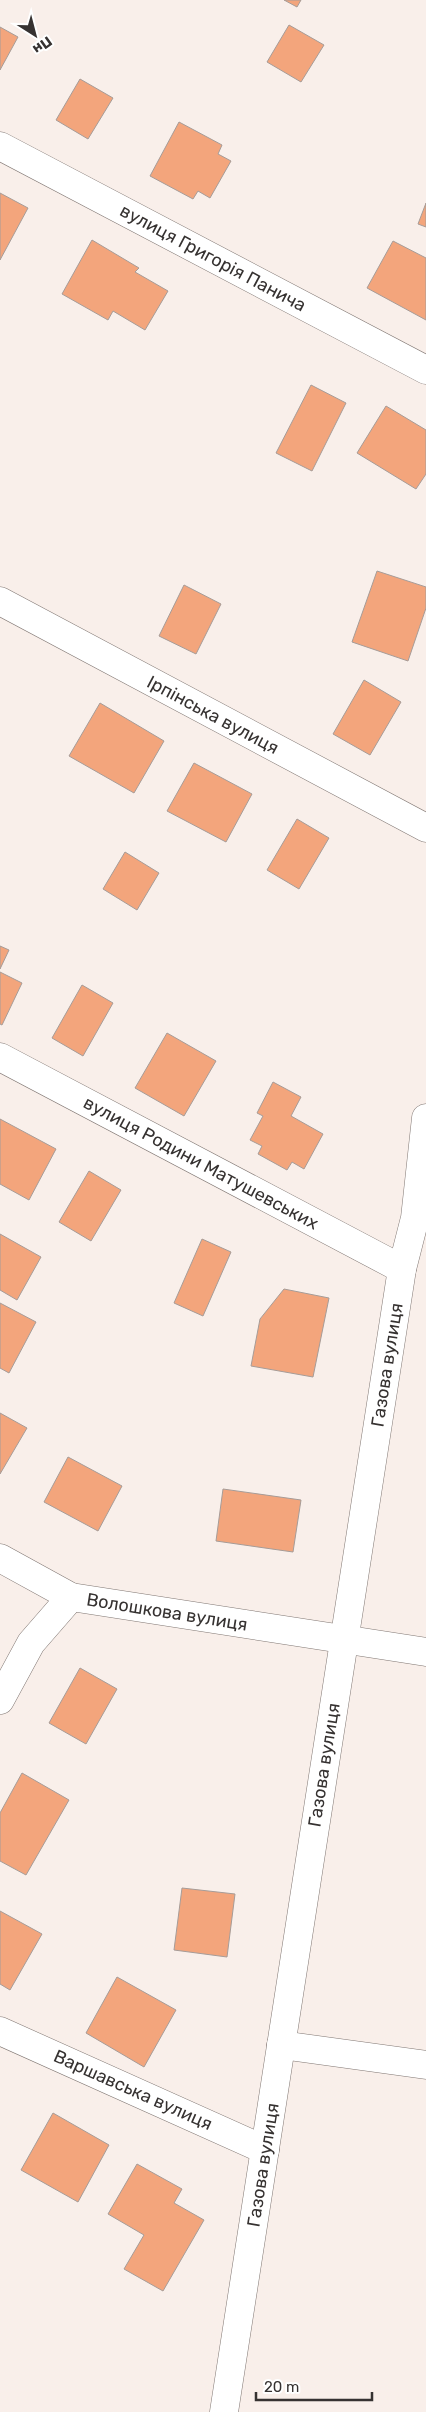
<svg xmlns="http://www.w3.org/2000/svg" width="426" height="2412" viewBox="0 0 426 2412" font-family="Rubik,sans-serif">
	<style>
		.building { fill: #f3a57c; stroke: #a69c98 }
		.lines { fill: none; stroke-linecap: round; stroke-linejoin: round }
		.minor-casing { stroke: #807773; stroke-width: 29 }
		.minor { stroke: #fff; stroke-width: 28 }
		.labels { text-anchor: middle; dominant-baseline: central; stroke-width: 5; stroke-linejoin: round; paint-order: stroke }
		.street-label { font-size: 18px; fill: #363231; stroke: #fff }
	</style>
	<rect width="100%" height="100%" fill="#f9efea"/>
	<!-- building -->
	<g class="building">
		<path d="M284,0H301L297,7Z"/>
		<path d="M289,25L324,45L301,82L267,62Z"/>
		<path d="M0,27L18,37L0,70Z"/>
		<path d="M80,79L113,98L88,139L56,120Z"/>
		<path d="M179,122L222,145L218,154L231,161L210,198L198,191L193,199L150,176Z"/>
		<path d="M0,193L28,208L0,260Z"/>
		<path d="M426,203V227L418,224Z"/>
		<path d="M92,240L139,268L135,272L168,291L145,330L113,311L108,320L62,294Z"/>
		<path d="M393,241L426,258V320L367,288Z"/>
		<path d="M311,385L346,403L312,471L276,453Z"/>
		<path d="M386,406L426,430V474L416,489L357,453Z"/>
		<path d="M377,571L426,587V608L408,661L352,642Z"/>
		<path d="M184,585L221,604L196,654L159,636Z"/>
		<path d="M364,680L401,702L370,755L333,734Z"/>
		<path d="M100,703L164,741L134,793L69,756Z"/>
		<path d="M194,763L252,794L226,842L167,811Z"/>
		<path d="M297,819L329,838L299,889L267,870Z"/>
		<path d="M125,852L159,873L137,910L103,889Z"/>
		<path d="M0,946L9,950L0,969Z"/>
		<path d="M0,972L22,983L2,1025L0,1024Z"/>
		<path d="M82,985L113,1003L83,1056L52,1038Z"/>
		<path d="M167,1033L216,1061L184,1116L135,1088Z"/>
		<path d="M273,1082L301,1097L291,1116L323,1134L304,1169L292,1162L287,1170L258,1154L262,1146L250,1140L263,1116L257,1113Z"/>
		<path d="M0,1119L56,1149L29,1200L0,1184Z"/>
		<path d="M89,1171L121,1190L91,1241L59,1222Z"/>
		<path d="M0,1234L41,1257L17,1300L0,1290Z"/>
		<path d="M202,1239L231,1252L203,1316L174,1303Z"/>
		<path d="M284,1289L329,1298L313,1377L251,1366L260,1319Z"/>
		<path d="M0,1303L36,1322L9,1373L0,1368Z"/>
		<path d="M0,1413L27,1428L0,1474Z"/>
		<path d="M68,1457L122,1486L98,1531L44,1502Z"/>
		<path d="M223,1489L301,1500L293,1552L216,1541Z"/>
		<path d="M80,1668L117,1689L86,1744L49,1723Z"/>
		<path d="M22,1773L69,1800L26,1875L0,1861V1813Z"/>
		<path d="M182,1888L235,1894L227,1957L174,1950Z"/>
		<path d="M0,1911L42,1934L10,1990L0,1984Z"/>
		<path d="M117,1977L176,2010L144,2067L86,2033Z"/>
		<path d="M53,2113L109,2145L78,2202L21,2170Z"/>
		<path d="M137,2164L182,2189L174,2203L204,2220L163,2291L124,2269L144,2235L108,2214Z"/>
	</g>
	<g class="lines">
		<!-- minor casing -->
		<g class="minor-casing">
			<g id="minor">
				<path d="M0,146L426,370"/>
				<path d="M0,601L426,828"/>
				<path d="M0,1057L402,1269"/>
				<path d="M0,1558L71,1597L426,1652"/>
				<path d="M0,1700L31,1643L71,1597"/>
				<path d="M0,2031L265,2150"/>
				<path d="M281,2045L426,2065"/>
				<path d="M224,2412L402,1269L415,1218L426,1118"/>
			</g>
		</g>
		<!-- minor -->
		<use href="#minor" class="minor"/>
	</g>
	<g class="labels">
		<!-- street labels -->
		<g class="street-label">
			<text transform="translate(213 258) rotate(28)">вулиця Григорія Панича</text>
			<text transform="translate(213 715) rotate(28)">Ірпінська вулиця</text>
			<text transform="translate(201 1163) rotate(28)">вулиця Родини Матушевських</text>
			<text transform="translate(387 1365) rotate(-81)">Газова вулиця</text>
			<text transform="translate(167 1612) rotate(9)">Волошкова вулиця</text>
			<text transform="translate(324 1765) rotate(-81)">Газова вулиця</text>
			<text transform="translate(133 2090) rotate(24)">Варшавська вулиця</text>
			<text transform="translate(263 2165) rotate(-81)">Газова вулиця</text>
		</g>
	</g>
	<!-- north arrow -->
	<g transform="translate(35 35) rotate(144)" stroke="#ffffff" stroke-width="4" paint-order="stroke">
	<path d="M0-4L9 19L0 12L-9 19Z" fill="#363231"/>
	<text y="-8" font-size="14" font-weight="bold" text-anchor="middle" fill="#363231">Пн</text>
	</g>
	<!-- scale -->
	<path d="M256 2392v8h116v-8" fill="none" stroke="#363231" stroke-width="2.5"/>
	<text x="264" y="2392" font-size="15" fill="#363231" stroke="#ffffff" stroke-width="4" paint-order="stroke">20 m</text>
</svg>
